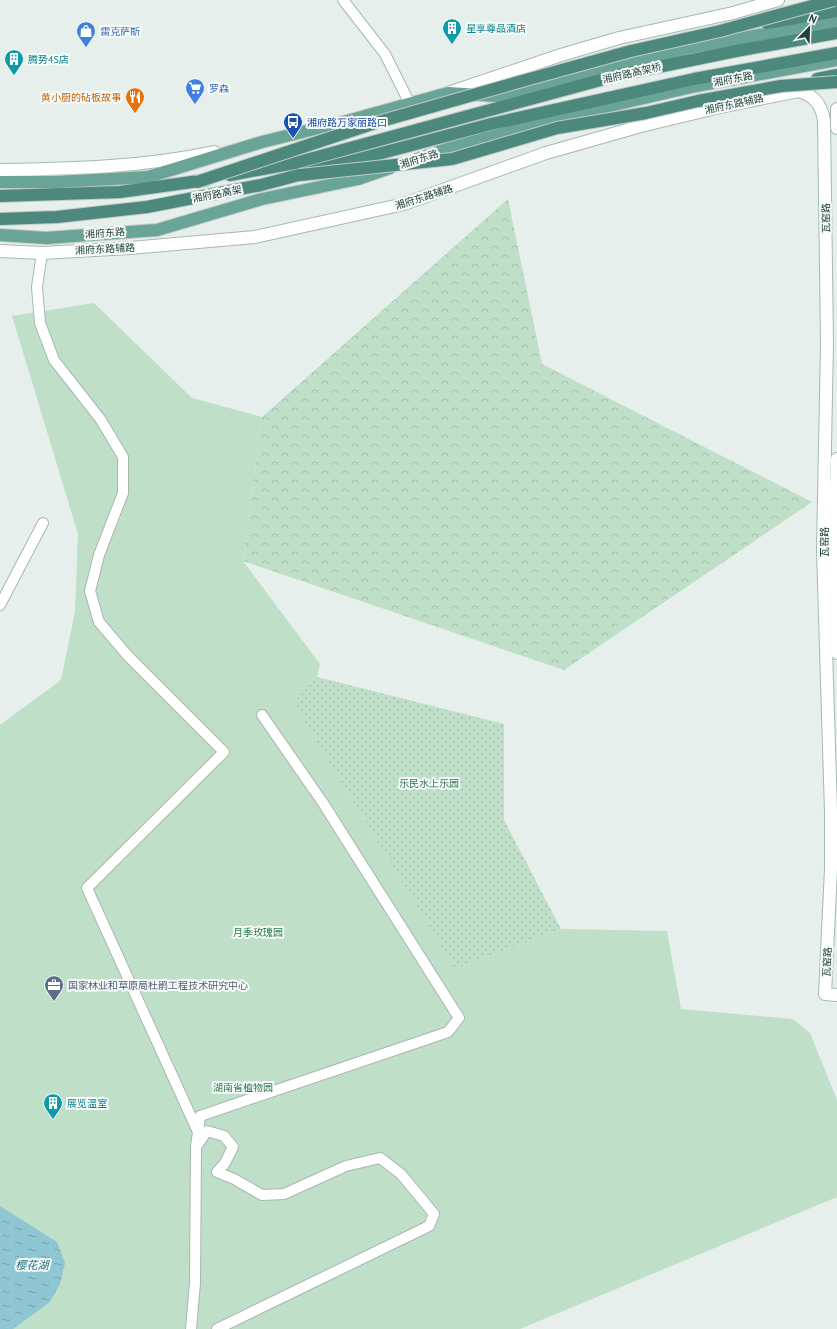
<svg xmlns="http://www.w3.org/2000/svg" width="837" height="1329" viewBox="0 0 837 1329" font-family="'PT Sans','Noto Sans SC',sans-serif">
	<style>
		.grass { fill: url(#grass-dots) }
		.forest { fill: url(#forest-crowns) }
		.garden { fill: #bfdfc8 }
		.water { fill: url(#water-ripples) }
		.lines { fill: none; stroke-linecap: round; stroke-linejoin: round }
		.minor-casing { stroke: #a8b7b2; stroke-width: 12 }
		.tertiary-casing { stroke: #a8b7b2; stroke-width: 14 }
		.secondary-casing { stroke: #a4bab3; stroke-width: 14 }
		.primary-casing { stroke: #c2cac8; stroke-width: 14 }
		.trunk-casing { stroke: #c2cac8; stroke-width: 14 }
		.minor { stroke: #fff; stroke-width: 10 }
		.tertiary { stroke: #fff; stroke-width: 12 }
		.secondary { stroke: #fff; stroke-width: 12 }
		.primary { stroke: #6aa496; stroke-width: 12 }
		.trunk { stroke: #4c897c; stroke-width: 12 }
		.trunk-bridge-casing { stroke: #c2cac8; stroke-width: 14; stroke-linecap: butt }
		.trunk-bridge { stroke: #4c897c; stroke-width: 12 }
		.labels { text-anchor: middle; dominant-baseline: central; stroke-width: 4; stroke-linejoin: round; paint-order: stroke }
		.culture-label { font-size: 10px; fill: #0d838f; stroke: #f6fbf9; text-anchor: start }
		.shop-label { font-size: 10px; fill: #366cbe; stroke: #f6fbf9; text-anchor: start }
		.street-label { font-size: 10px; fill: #24413a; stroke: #f6fbf9 }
		.food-label { font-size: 10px; fill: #c56008; stroke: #f6fbf9; text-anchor: end }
		.transit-label { font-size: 10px; fill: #164399; stroke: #f6fbf9; text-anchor: start }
		.park-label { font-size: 10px; fill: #2d794c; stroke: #f6fbf9 }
		.service-label { font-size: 10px; fill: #4e5e75; stroke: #f6fbf9; text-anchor: start }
		.water-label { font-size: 11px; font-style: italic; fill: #1d6c7e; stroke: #f6fbf9 }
	</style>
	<defs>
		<pattern id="grass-dots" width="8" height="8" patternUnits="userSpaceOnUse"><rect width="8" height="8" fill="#bfdfc8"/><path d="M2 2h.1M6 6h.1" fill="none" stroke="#a4c1ad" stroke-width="1.8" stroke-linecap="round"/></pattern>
		<pattern id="forest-crowns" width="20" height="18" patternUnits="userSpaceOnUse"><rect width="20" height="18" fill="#bfdfc8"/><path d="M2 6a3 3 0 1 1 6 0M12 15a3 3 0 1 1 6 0" fill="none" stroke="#a4c1ad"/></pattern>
		<pattern id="water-ripples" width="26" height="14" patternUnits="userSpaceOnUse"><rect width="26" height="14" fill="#8ec7d3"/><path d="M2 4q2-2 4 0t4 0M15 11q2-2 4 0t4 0" fill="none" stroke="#74a3ac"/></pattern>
	</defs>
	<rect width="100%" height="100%" fill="#e6efeb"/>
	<!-- grass -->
	<path class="grass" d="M317,677L504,724V820L561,929L455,969L293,703Z"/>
	<!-- forest -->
	<path class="forest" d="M508,199L542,364L812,502L564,670L243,561L262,417Z"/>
	<!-- garden -->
	<path class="garden" d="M94,303L192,398L262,417L243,561L320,664L317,677L293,703L455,969L561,929L667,931L681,1009L793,1019L810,1033L837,1100V1197L520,1329H0V725L61,680L75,612L78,534L12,316Z"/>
	<!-- water -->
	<path class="water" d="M0,1206L57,1242L65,1263L60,1284L50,1302L13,1329H0Z"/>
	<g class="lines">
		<!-- minor casing -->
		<g class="minor-casing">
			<g id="minor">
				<path d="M343,0L385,54L410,104"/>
				<path d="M42,253L37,287L40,323L54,360L101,420L123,457V493L99,555L90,591L99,622L128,656L224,752L87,888L198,1132L196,1147L195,1283L191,1329"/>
				<path d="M0,605L43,523"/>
				<path d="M198,1132L200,1116L448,1032L459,1018L323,803L262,715"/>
				<path d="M196,1147L207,1131L224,1136L233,1147L225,1163L217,1172L234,1179L262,1195L284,1194L346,1166L380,1158L401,1174L434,1214L429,1226L217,1329"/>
			</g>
		</g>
		<!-- tertiary casing -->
		<g class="tertiary-casing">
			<path id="tertiary" d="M0,251L42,253L130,248L255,237L404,204L546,153L641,126L720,107L808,89"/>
		</g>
		<!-- secondary casing -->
		<g class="secondary-casing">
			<g id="secondary">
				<path d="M798,91C814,95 821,104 824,120L827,343L823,550L831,812V869L825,994L837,995"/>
				<path d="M448,93L561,55L619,38L733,13L778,0"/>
				<path d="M837,109V128"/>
				<path d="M0,170C71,169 144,167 214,152"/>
				<path d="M837,459L834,549L837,653"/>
			</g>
		</g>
		<!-- primary casing -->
		<g class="primary-casing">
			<g id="primary">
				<path d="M415,160L447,149L562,117L696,86L837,60"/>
				<path d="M0,182H56L148,177L262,142L351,120L448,93L497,96L693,47L837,21"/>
				<path d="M0,235L46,238L157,230L262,199L358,179L390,168"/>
			</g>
		</g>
		<!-- trunk casing -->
		<g class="trunk-casing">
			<g id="trunk">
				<path d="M767,23L837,11"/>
				<path d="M817,79L837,75"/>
				<path d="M230,175L295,163L619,75L736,51L837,33"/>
				<path d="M0,196L120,192L206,180"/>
				<path d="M0,219L57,217L147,207L261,185L491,124L694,79L837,53"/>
			</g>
		</g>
		<!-- minor -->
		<use href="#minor" class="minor"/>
		<!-- tertiary -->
		<use href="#tertiary" class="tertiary"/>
		<!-- secondary -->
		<use href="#secondary" class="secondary"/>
		<!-- primary -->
		<use href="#primary" class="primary"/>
		<!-- trunk -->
		<use href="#trunk" class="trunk"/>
		<!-- trunk-bridge casing -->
		<g class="trunk-bridge-casing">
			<g id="trunk-bridge">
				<path d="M300,175L452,159L557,128L646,113L698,101L781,86L837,82"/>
				<path d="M197,182L378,122L522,81L631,51L720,31L834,0"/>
			</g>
		</g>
		<!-- trunk-bridge -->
		<use href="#trunk-bridge" class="trunk-bridge"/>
	</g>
	<!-- icons -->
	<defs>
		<g id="building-pin" transform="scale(1)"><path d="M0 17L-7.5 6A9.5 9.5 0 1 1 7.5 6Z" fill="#0f9aa8" stroke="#f6fbf9"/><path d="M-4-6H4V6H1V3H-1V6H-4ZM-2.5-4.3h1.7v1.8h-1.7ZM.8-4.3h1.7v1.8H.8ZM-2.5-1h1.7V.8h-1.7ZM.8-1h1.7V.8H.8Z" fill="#fff"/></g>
		<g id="shop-pin" transform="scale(1)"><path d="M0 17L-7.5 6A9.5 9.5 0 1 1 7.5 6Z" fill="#3f7fe0" stroke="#f6fbf9"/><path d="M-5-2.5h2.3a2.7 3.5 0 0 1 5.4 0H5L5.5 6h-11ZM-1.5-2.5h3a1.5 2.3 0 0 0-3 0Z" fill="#fff"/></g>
		<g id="supermarket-pin" transform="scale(1)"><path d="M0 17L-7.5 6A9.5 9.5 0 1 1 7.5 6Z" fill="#3f7fe0" stroke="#f6fbf9"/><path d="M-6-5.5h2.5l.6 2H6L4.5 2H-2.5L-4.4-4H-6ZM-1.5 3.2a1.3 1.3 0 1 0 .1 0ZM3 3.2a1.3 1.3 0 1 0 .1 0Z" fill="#fff"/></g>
		<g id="restaurant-pin" transform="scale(1)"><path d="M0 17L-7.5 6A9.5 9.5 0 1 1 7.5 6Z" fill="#e8710a" stroke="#f6fbf9"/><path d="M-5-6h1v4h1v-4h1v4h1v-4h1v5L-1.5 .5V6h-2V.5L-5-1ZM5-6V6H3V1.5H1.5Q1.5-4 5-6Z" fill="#fff"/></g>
		<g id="bus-pin" transform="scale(1)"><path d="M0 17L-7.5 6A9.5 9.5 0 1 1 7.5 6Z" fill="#1a4fb4" stroke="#f6fbf9"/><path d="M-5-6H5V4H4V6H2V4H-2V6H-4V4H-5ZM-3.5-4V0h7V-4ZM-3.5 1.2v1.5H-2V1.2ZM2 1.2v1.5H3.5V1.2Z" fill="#fff"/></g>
		<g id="office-pin" transform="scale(1)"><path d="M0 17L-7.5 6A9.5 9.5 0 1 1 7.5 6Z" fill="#5c6f8a" stroke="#f6fbf9"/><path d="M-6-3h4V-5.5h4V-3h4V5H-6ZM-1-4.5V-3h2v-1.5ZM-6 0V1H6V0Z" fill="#fff"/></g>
	</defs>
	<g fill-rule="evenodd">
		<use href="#building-pin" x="452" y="28"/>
		<use href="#shop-pin" x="86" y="31"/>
		<use href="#building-pin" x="14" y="59"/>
		<use href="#supermarket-pin" x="195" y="88"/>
		<use href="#restaurant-pin" x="135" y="97"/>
		<use href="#bus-pin" x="293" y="122"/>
		<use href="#office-pin" x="54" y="985"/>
		<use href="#building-pin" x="53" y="1103"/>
	</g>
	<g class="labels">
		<!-- culture labels -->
		<g class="culture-label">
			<text x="466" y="28">星享尊品酒店</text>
			<text x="28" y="59">腾势4S店</text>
			<text x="67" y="1103">展览温室</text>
		</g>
		<!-- shop labels -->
		<g class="shop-label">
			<text x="100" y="31">雷克萨斯</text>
			<text x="209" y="88">罗森</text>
		</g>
		<!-- street labels -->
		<g class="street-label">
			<text transform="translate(632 73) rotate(-13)">湘府路高架桥</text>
			<text transform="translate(733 79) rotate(-11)">湘府东路</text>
			<text transform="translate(734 104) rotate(-12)">湘府东路辅路</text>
			<text transform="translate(419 159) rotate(-18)">湘府东路</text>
			<text transform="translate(217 194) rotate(-11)">湘府路高架</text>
			<text transform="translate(424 197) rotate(-18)">湘府东路辅路</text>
			<text transform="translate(826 218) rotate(-91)">瓦窑路</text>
			<text transform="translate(105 233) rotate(-4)">湘府东路</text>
			<text transform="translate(105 249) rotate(-3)">湘府东路辅路</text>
			<text transform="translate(824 542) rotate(-90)">瓦窑路</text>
			<text transform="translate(827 962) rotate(-87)">瓦窑路</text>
		</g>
		<!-- food labels -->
		<g class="food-label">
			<text x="121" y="97">黄小厨的砧板故事</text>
		</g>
		<!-- transit labels -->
		<g class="transit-label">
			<text x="307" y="122">湘府路万家丽路口</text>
		</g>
		<!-- park labels -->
		<g class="park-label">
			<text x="429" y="783">乐民水上乐园</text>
			<text x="258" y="932">月季玫瑰园</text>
			<text x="243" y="1087">湖南省植物园</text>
		</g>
		<!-- service labels -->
		<g class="service-label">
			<text x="68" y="985">国家林业和草原局杜鹃工程技术研究中心</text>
		</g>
		<!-- water labels -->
		<g class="water-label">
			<text x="32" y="1265">樱花湖</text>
		</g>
	</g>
	<!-- north arrow -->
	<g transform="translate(809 28) rotate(23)" stroke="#f6fbf9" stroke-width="3" paint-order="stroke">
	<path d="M0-3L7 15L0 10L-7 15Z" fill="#24413a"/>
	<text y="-6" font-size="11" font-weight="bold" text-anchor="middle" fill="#24413a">N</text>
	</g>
</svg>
